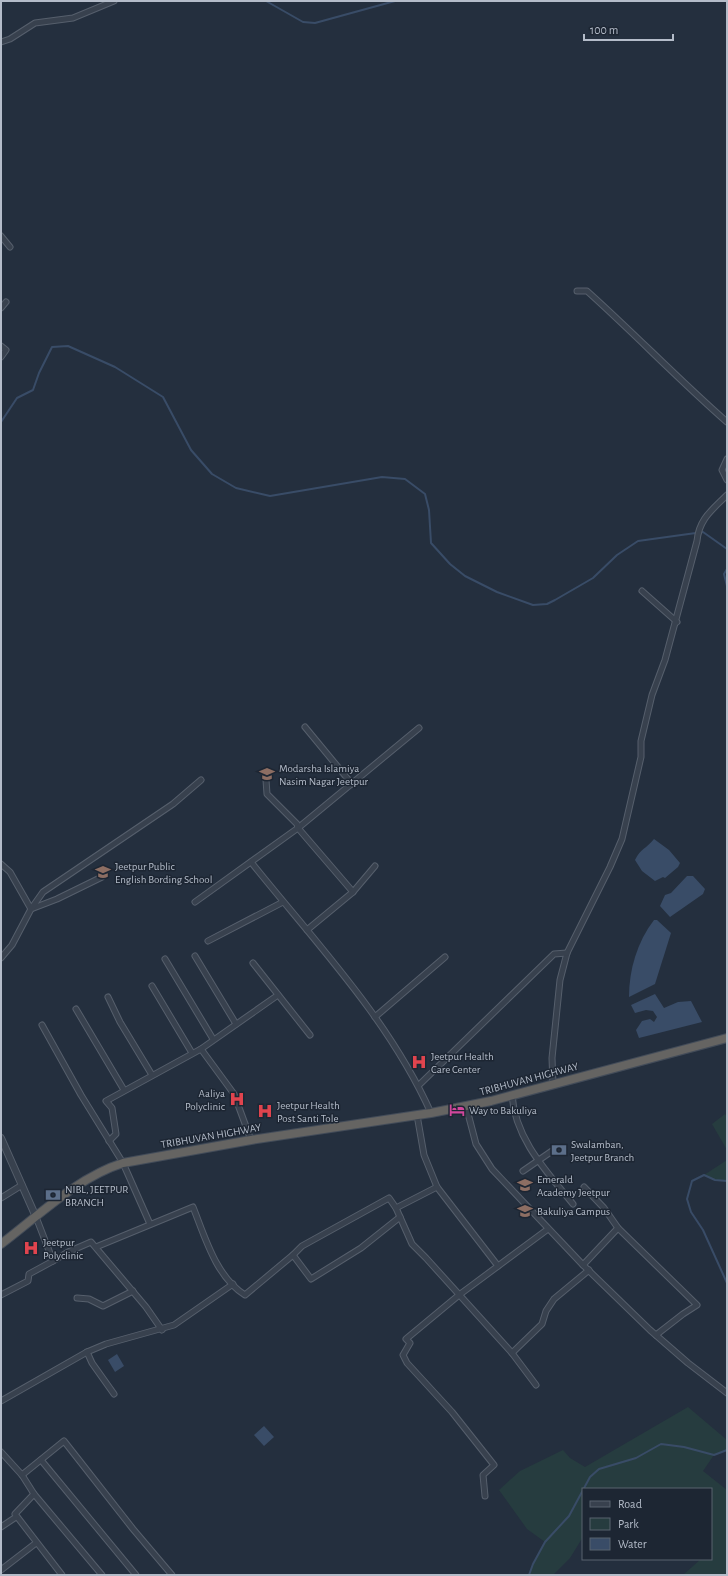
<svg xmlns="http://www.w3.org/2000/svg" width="728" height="1576" viewBox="0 0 728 1576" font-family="'Alegreya Sans',sans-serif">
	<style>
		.green { fill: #263c3f }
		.water { fill: #394c67 }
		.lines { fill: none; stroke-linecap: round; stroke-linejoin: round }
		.stream { stroke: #394c67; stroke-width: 2 }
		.minor-casing { stroke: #565f6c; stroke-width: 7 }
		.tertiary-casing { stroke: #565f6c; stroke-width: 8 }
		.trunk-casing { stroke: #434c59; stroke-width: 10 }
		.minor { stroke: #38414e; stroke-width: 5 }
		.tertiary { stroke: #38414e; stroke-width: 6 }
		.trunk { stroke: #656462; stroke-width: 8 }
		.labels { text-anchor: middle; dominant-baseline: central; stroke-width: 3; stroke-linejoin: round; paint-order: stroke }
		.poi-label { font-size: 11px; fill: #b4bcc9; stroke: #1d2633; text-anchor: start }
		.street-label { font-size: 11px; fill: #b4bcc9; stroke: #1d2633 }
	</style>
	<rect width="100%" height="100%" fill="#242f3e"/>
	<!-- green -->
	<g class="green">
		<path d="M725,1114L727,1117V1150L712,1124Z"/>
		<path d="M727,1160V1181L715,1180L704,1175Z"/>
		<path d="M688,1407L727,1440V1450L714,1455L703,1471L727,1490V1575H683L701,1559H711V1489H583V1537L570,1558L553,1575H529L533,1564L545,1542L527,1529L499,1490L520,1471L563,1450L570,1458L585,1467Z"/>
	</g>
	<!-- water -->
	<g class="water">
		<path d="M654,839L669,850L680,863L678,867L665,878L663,877L655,881L642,871L635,860C641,848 646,849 654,839Z"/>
		<path d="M687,876H693L705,889L703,894L670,917L660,906L665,895L671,893Z"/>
		<path d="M654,920H657L671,933L655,984L629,997C629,970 637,942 654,920Z"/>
		<path d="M655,994L664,1008L678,1002L691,1001L702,1022L639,1038L636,1030L642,1021L650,1019L654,1022L657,1017L653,1011L646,1010L635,1013L631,1005Z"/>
		<path d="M117,1354L124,1366L115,1372L108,1360Z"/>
		<path d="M264,1426L274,1437L264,1446L254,1435Z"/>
	</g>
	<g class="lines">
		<!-- stream -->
		<g class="stream">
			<path d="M266,1L303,22L315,23L395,1"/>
			<path d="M1,422L17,398L33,390L39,373L52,347L68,346L115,367L163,397L191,450L212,474L236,488L270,496L382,477L405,479L425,494L429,510L431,543L450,564L465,576L497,592L533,605L547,604L555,600L593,578L617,555L638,541L703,532L727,549"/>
			<path d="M727,569L724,574L727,586"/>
			<path d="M727,1181L715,1180L704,1175L692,1181L687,1199L691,1212L703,1230L727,1283"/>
			<path d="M529,1575L533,1564L545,1542L569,1516L590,1477L599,1469L636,1458L661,1444L684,1447L714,1455L727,1450"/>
		</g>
		<!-- minor casing -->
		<g class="minor-casing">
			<g id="minor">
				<path d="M1,42L10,39L35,23L73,18L114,1"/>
				<path d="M1,236L10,247"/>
				<path d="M577,291H587C635,334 679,380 727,422"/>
				<path d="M1,308L6,302"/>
				<path d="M1,346L6,350L1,357"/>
				<path d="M727,459L722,470L727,480"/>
				<path d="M642,591L677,622"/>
				<path d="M305,727L352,784"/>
				<path d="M266,780L267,794L297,824L298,828L353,892"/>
				<path d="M251,862C315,942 389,1019 431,1113"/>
				<path d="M1,864L10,872L31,909L57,899L102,877"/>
				<path d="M195,902L298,828L419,728"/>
				<path d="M307,930L353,892L375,866"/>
				<path d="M208,941L283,902"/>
				<path d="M195,956L236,1024"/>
				<path d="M1,958L12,945L31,909L43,892L173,804L201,780"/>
				<path d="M165,959L213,1039"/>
				<path d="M253,963L310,1035"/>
				<path d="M152,986L192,1053"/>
				<path d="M108,997L120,1022L152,1075"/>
				<path d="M76,1009L124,1090"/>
				<path d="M375,1017L445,957"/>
				<path d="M42,1025L81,1095L123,1163L150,1224"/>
				<path d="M201,1049L278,995"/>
				<path d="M553,1084L552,1058L560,980L567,953L610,867L622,839L641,757V741L652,695L665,660L697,541C699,519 712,510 727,495"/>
				<path d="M419,1085L554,954L567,953"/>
				<path d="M512,1095C515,1139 547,1172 573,1204"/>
				<path d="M466,1106L476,1144L492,1169L583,1265L650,1330L688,1363L727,1393"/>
				<path d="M417,1115L424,1155L437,1187L498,1266"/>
				<path d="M109,1141L116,1134L112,1108L106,1101L201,1049L234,1094L251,1140"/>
				<path d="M523,1171L552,1151"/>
				<path d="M584,1187L604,1208L618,1228L697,1305L683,1314L656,1335"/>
				<path d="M1,1198L22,1185"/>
				<path d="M396,1208L437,1187"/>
				<path d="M96,1247L193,1207C205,1237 216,1277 245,1295L293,1255L311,1279L361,1248L400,1217"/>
				<path d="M293,1255L302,1246L389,1198L396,1208L412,1244L426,1258L512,1353L536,1385"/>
				<path d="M53,1261L68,1252L91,1242L146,1307L162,1330"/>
				<path d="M583,1265L618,1228"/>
				<path d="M1,1295L28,1281L29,1274L53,1261L36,1217"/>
				<path d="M77,1298L89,1299L103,1306L133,1291"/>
				<path d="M87,1352L92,1363L114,1394"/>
				<path d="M512,1353L542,1324L546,1311L554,1299L589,1270"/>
				<path d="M1,1401L87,1352L106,1344L174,1325L233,1284"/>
				<path d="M1,1452L22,1475L34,1494L15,1514L62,1575"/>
				<path d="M41,1460L136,1575"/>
				<path d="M22,1475L64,1441L133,1529L172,1575"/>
				<path d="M34,1494L102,1575"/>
				<path d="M485,1496L483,1475L494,1465L452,1412L407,1363L403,1355L410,1343L406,1339L459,1295L548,1229"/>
				<path d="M1,1527L16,1517"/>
				<path d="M1,1570L36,1543"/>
			</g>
		</g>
		<!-- tertiary casing -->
		<g class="tertiary-casing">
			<path id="tertiary" d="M1,1138L36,1217"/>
		</g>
		<!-- trunk casing -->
		<g class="trunk-casing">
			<path id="trunk" d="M1,1244C38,1216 78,1177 123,1163L251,1140L431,1113L491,1101L727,1038"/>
		</g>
		<!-- minor -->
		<use href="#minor" class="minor"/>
		<!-- tertiary -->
		<use href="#tertiary" class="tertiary"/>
		<!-- trunk -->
		<use href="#trunk" class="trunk"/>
	</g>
	<!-- icons -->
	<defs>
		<g id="school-bare" transform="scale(1.2)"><path d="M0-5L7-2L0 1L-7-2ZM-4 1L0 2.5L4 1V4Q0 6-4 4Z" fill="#8d6e63" stroke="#1d2633" stroke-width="2.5" paint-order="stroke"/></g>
		<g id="hospital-bare" transform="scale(1.2)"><path d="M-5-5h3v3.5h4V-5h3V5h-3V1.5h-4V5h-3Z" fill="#e0444e" stroke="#1d2633" stroke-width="2.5" paint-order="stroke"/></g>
		<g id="hotel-bare" transform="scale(1.2)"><path d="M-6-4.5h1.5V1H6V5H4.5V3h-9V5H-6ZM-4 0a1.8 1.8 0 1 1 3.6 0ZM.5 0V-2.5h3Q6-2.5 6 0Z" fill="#d1479c" stroke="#1d2633" stroke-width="2.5" paint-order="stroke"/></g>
		<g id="bank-bare" transform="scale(1.2)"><path d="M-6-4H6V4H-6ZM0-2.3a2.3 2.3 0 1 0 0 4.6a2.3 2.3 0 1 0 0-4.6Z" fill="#5c6f8a" stroke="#1d2633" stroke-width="2.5" paint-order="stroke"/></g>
	</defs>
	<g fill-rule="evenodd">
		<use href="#school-bare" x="267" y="774"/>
		<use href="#school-bare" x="103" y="872"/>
		<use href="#hospital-bare" x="419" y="1062"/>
		<use href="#hospital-bare" x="237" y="1099"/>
		<use href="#hotel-bare" x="457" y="1110"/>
		<use href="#hospital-bare" x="265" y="1111"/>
		<use href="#bank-bare" x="559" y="1150"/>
		<use href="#school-bare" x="525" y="1185"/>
		<use href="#bank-bare" x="53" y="1195"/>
		<use href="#school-bare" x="525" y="1211"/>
		<use href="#hospital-bare" x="31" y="1248"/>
	</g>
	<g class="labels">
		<!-- poi labels -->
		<g class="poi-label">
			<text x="279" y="768">Modarsha Islamiya<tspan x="279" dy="13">Nasim Nagar Jeetpur</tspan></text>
			<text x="115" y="866">Jeetpur Public<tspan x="115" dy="13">English Bording School</tspan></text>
			<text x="431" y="1056">Jeetpur Health<tspan x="431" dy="13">Care Center</tspan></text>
			<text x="225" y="1093" text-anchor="end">Aaliya<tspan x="225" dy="13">Polyclinic</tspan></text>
			<text x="277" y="1105">Jeetpur Health<tspan x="277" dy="13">Post Santi Tole</tspan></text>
			<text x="469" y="1110">Way to Bakuliya</text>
			<text x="571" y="1144">Swalamban,<tspan x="571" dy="13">Jeetpur Branch</tspan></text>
			<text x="537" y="1179">Emerald<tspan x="537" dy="13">Academy Jeetpur</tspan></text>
			<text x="65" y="1189">NIBL, JEETPUR<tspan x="65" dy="13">BRANCH</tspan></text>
			<text x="537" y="1211">Bakuliya Campus</text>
			<text x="43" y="1242">Jeetpur<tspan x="43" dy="13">Polyclinic</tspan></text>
		</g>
		<!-- street labels -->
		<g class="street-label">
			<text transform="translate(529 1079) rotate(-15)">TRIBHUVAN HIGHWAY</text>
			<text transform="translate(211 1136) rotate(-10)">TRIBHUVAN HIGHWAY</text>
		</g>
	</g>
	<!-- border -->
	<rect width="728" height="1576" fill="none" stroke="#b4bcc9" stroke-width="4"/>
	<!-- legend -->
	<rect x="582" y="1488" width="130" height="72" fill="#1d2633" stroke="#59626f"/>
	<rect x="590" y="1501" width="20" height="6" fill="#38414e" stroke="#59626f"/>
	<text x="618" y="1508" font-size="12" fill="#b4bcc9">Road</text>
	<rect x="590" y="1518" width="20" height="12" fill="#263c3f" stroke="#59626f"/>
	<text x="618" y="1528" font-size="12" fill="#b4bcc9">Park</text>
	<rect x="590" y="1538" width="20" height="12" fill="#394c67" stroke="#59626f"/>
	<text x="618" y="1548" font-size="12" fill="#b4bcc9">Water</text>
	<!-- scale -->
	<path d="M584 34v6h89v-6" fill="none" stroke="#b4bcc9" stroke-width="2"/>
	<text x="590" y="34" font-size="12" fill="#b4bcc9" stroke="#1d2633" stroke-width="3" paint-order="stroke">100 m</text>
</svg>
